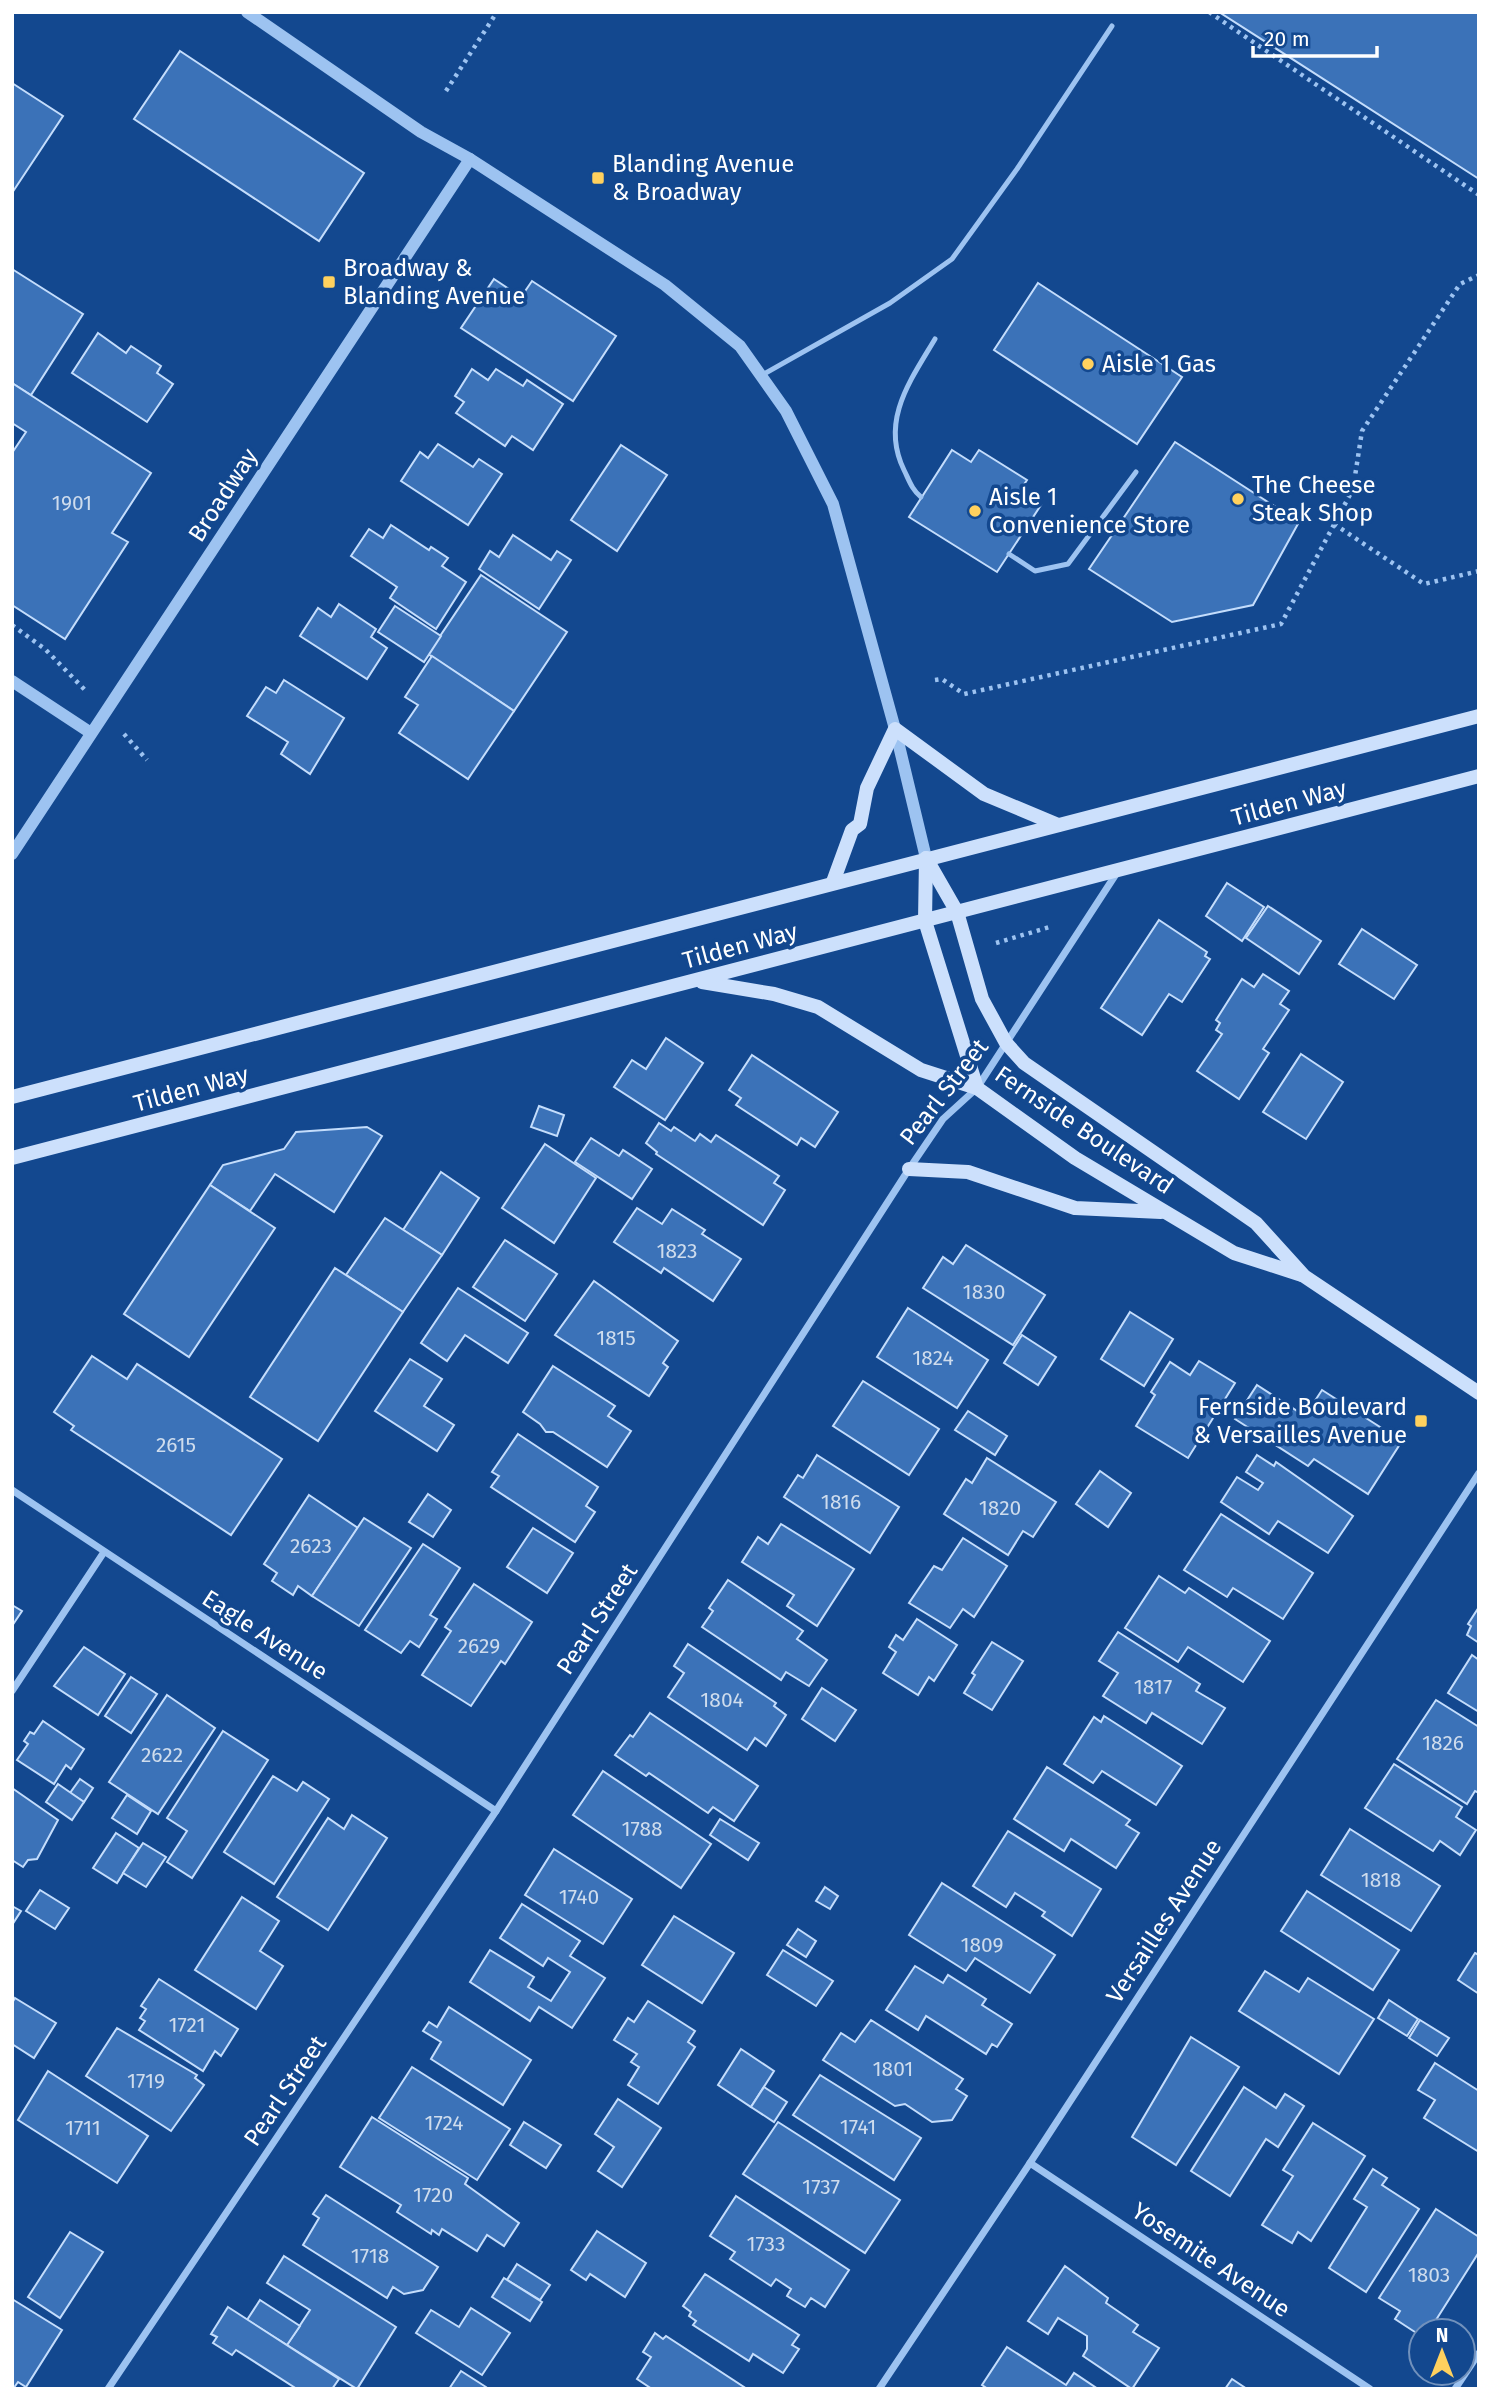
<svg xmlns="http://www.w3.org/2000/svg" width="1491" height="2401" viewBox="0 0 1491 2401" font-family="'Fira Sans',sans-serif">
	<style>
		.building { fill: #3b72b8; stroke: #c4ddfc; stroke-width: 2 }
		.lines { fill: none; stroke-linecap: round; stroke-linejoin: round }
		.path { stroke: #9dc3f1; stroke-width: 4.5; stroke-dasharray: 3.5 5; stroke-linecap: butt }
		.service { stroke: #9dc3f1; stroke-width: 5 }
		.minor { stroke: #9dc3f1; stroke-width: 7 }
		.tertiary { stroke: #9dc3f1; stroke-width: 12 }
		.secondary { stroke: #cce0fc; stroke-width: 14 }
		.poi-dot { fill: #ffd15e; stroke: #13488f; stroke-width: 2.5 }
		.labels { text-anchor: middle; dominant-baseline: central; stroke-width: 7; stroke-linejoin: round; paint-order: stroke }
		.number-label { font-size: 21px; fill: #cedced }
		.poi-label { font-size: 24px; fill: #fff; stroke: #13488f; text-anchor: start }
		.street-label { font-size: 24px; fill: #fff; stroke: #13488f }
	</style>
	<rect width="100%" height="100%" fill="#13488f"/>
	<!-- building -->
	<g class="building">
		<path d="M1219,12L1479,13V179Z"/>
		<path d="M180,51L364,173L319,241L134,119Z"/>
		<path d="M12,83L63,116L12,193Z"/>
		<path d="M12,269L83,314L31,395L12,383Z"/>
		<path d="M494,279L521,297L532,281L616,336L573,401L461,328Z"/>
		<path d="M1038,283L1182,377L1137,444L994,350Z"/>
		<path d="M98,333L126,353L131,346L161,366L157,373L173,384L147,422L72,373Z"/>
		<path d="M472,369L488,380L496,369L523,386L527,380L563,404L533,450L512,436L505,446L456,413L464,402L455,396Z"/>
		<path d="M12,383L151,473L112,533L128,542L65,639L12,605V453L26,432L12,423Z"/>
		<path d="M1175,442L1299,522L1253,605L1172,622L1089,569Z"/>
		<path d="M438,444L473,467L479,459L502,474L468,525L401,481L420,452L428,458Z"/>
		<path d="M621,445L667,475L617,551L571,520Z"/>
		<path d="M952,450L971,462L979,450L1027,480L1019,492L1041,505L997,572L909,517Z"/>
		<path d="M391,525L429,550L431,547L448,558L442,566L466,582L436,629L390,598L397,587L351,556L369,529L383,538Z"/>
		<path d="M513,535L551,560L557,551L571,560L539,609L479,569L490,551L499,557Z"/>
		<path d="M481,575L567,632L514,711L428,654Z"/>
		<path d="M339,604L376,629L371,637L387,648L367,679L300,636L318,608L331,617Z"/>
		<path d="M395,606L441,636L424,662L378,632Z"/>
		<path d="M432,656L514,711L468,779L399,733L418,705L405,697Z"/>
		<path d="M284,680L344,718L310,774L281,754L288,742L247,716L266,687L276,693Z"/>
		<path d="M1227,883L1264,907L1242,941L1206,916Z"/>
		<path d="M1268,906L1321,941L1299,974L1246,938Z"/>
		<path d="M1159,920L1207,952L1205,956L1210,959L1182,1002L1169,994L1142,1035L1101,1008Z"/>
		<path d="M1362,929L1417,965L1394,999L1339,964Z"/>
		<path d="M1263,974L1289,991L1280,1004L1289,1010L1263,1049L1269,1053L1239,1099L1197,1071L1222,1034L1216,1030L1220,1023L1216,1020L1242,979L1254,987Z"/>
		<path d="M666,1038L703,1063L665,1120L614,1087L632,1060L646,1069Z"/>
		<path d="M1301,1054L1343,1082L1306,1139L1263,1112Z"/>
		<path d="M752,1055L838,1112L815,1147L801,1138L797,1145L736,1105L741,1098L729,1090Z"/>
		<path d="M539,1106L564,1115L557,1136L531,1127Z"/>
		<path d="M659,1123L671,1131L674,1127L695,1141L700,1134L711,1142L716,1135L779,1176L774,1183L785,1190L763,1225L656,1154L657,1152L646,1143Z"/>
		<path d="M367,1127L382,1136L334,1212L275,1174L250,1211L210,1185L223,1165L284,1149L296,1132Z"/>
		<path d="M591,1138L619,1156L623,1150L652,1169L632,1199L575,1162Z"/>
		<path d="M545,1144L596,1178L554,1243L502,1208Z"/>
		<path d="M441,1172L479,1198L442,1255L403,1230Z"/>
		<path d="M210,1185L275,1228L189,1357L124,1314Z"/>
		<path d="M637,1208L662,1224L672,1209L705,1230L702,1234L741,1259L713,1301L664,1268L661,1273L614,1242Z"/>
		<path d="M385,1218L442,1255L403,1312L346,1275Z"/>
		<path d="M505,1240L557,1274L525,1321L473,1287Z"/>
		<path d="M966,1245L1045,1295L1013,1345L923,1288L943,1257L953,1264Z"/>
		<path d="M335,1268L403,1312L318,1441L250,1397Z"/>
		<path d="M594,1281L678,1341L663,1363L668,1367L649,1396L555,1335Z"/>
		<path d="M458,1288L528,1333L508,1363L465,1335L447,1361L421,1343Z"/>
		<path d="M908,1308L988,1360L957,1408L877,1357Z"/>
		<path d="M1130,1312L1173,1339L1144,1386L1101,1359Z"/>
		<path d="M1022,1335L1056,1357L1038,1385L1004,1363Z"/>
		<path d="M92,1356L127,1379L137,1364L282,1459L231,1535L71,1430L74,1426L54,1412Z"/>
		<path d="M410,1359L442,1379L424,1406L454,1425L437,1451L375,1411Z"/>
		<path d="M1199,1361L1235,1383L1188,1458L1136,1426L1155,1395L1151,1392L1170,1362L1190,1375Z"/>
		<path d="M553,1366L615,1406L608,1416L631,1431L607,1467L553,1432H546L540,1424L523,1412Z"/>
		<path d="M863,1381L939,1429L909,1475L833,1426Z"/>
		<path d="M1257,1385L1305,1416L1322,1390L1402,1441L1368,1494L1314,1459L1308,1466L1235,1419Z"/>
		<path d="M968,1411L1007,1436L995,1455L955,1430Z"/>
		<path d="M518,1434L598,1487L586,1506L595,1512L575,1542L491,1487L499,1476L492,1472Z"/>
		<path d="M817,1455L899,1507L870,1553L784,1497L798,1475L803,1478Z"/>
		<path d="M1257,1455L1274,1466L1276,1462L1353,1516L1328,1553L1278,1521L1269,1534L1221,1502L1237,1477L1258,1490L1263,1483L1246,1472Z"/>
		<path d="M987,1458L1056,1502L1033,1537L1023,1531L1008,1555L944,1514L966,1479L972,1483Z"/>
		<path d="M1100,1471L1131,1493L1108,1527L1076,1504Z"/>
		<path d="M428,1494L451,1510L433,1537L409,1522Z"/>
		<path d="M309,1495L358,1528L312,1596L298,1586L293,1595L272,1581L277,1573L264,1564Z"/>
		<path d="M1221,1514L1313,1573L1283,1619L1233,1588L1227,1597L1184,1570Z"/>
		<path d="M364,1518L411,1548L359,1626L312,1596Z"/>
		<path d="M781,1524L854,1569L817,1626L787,1606L794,1595L742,1562L758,1537L768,1544Z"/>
		<path d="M533,1528L573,1553L547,1593L507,1567Z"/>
		<path d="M963,1538L1007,1566L974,1617L963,1609L950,1628L909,1603L934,1566L942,1570Z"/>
		<path d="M423,1544L460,1568L430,1615L437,1619L419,1647L410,1641L401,1653L365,1630Z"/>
		<path d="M1159,1576L1185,1593L1189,1588L1270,1641L1243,1682L1188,1647L1178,1662L1125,1628Z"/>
		<path d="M728,1580L803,1631L797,1639L827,1660L809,1686L786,1672L781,1680L702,1627L713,1611L709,1608Z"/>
		<path d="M474,1584L532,1622L505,1664L501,1661L471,1706L422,1675L451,1631L445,1627Z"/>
		<path d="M12,1605L22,1611L12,1626Z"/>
		<path d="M1479,1607V1643L1467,1635L1471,1626L1468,1624Z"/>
		<path d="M917,1619L957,1645L934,1681L929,1677L918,1695L883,1673L896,1652L889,1647L896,1635L903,1640Z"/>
		<path d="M1118,1632L1200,1684L1196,1691L1225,1708L1202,1744L1152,1713L1146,1723L1103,1696L1118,1673L1099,1661Z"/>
		<path d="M992,1642L1023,1661L992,1710L964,1693L975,1675L972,1673Z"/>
		<path d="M688,1644L776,1703L774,1706L786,1715L766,1746L755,1738L747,1750L668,1697L684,1673L674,1666Z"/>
		<path d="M84,1647L125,1674L98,1715L54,1686Z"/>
		<path d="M1472,1655L1479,1660V1712L1448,1693Z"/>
		<path d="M131,1677L157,1694L131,1733L105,1716Z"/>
		<path d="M822,1688L856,1710L835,1741L802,1719Z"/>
		<path d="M167,1695L215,1728L158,1814L109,1782Z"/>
		<path d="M1436,1700L1479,1727V1793L1475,1791L1467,1804L1397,1759Z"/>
		<path d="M650,1713L758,1786L734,1821L713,1807L708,1813L649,1773L646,1776L615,1755L630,1735L633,1737Z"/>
		<path d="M1104,1716L1182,1766L1156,1805L1102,1771L1093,1783L1064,1764L1094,1717L1101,1722Z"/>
		<path d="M43,1721L84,1749L71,1769L66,1765L54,1784L17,1760L28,1744L24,1741L30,1732L34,1734Z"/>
		<path d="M223,1731L268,1760L192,1878L167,1862L187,1831L167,1818Z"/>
		<path d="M1394,1764L1462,1807L1456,1817L1476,1830L1460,1855L1440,1841L1433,1851L1365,1808Z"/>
		<path d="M1047,1767L1130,1820L1126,1825L1139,1833L1116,1868L1071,1839L1064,1851L1014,1819Z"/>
		<path d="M603,1771L711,1844L681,1888L573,1815Z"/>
		<path d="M273,1776L297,1791L303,1782L329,1799L274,1884L224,1852Z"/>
		<path d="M80,1779L93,1788L84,1802L70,1793Z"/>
		<path d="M58,1784L84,1802L72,1820L46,1802Z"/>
		<path d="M12,1788L58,1820L37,1859L28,1860L23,1867L12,1860Z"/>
		<path d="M127,1795L151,1811L137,1834L112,1818Z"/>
		<path d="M352,1815L387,1838L328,1930L277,1897L328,1818L344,1829Z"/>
		<path d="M720,1819L759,1843L748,1860L710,1835Z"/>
		<path d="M1350,1829L1440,1886L1411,1931L1321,1875Z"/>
		<path d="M1008,1831L1101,1889L1072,1936L1042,1916L1045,1912L1015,1893L1006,1907L973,1886Z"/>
		<path d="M116,1833L139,1848L117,1883L93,1868Z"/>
		<path d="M143,1843L166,1857L146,1887L123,1873Z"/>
		<path d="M554,1849L632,1899L603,1944L525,1895Z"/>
		<path d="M942,1883L1055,1955L1030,1993L975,1958L966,1971L909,1935Z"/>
		<path d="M825,1887L838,1896L830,1909L816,1901Z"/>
		<path d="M40,1890L69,1908L55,1929L26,1911Z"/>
		<path d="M1307,1891L1399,1950L1373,1990L1281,1931Z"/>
		<path d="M242,1897L279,1921L260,1951L283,1966L256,2009L195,1970Z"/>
		<path d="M522,1904L580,1941L570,1956L605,1978L572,2028L539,2007L530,2021L470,1982L490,1950L534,1977L528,1987L551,2001L570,1972L548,1958L543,1966L500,1938Z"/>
		<path d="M12,1906L21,1911L12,1925Z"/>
		<path d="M674,1916L734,1953L702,2003L642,1965Z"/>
		<path d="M798,1929L816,1941L806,1957L787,1945Z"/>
		<path d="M783,1950L833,1981L816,2006L767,1975Z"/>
		<path d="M1475,1953L1479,1955V1994L1458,1980Z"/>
		<path d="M915,1966L943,1983L948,1975L986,1999L982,2005L1012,2024L997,2047L992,2044L986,2054L926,2016L918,2030L886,2010Z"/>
		<path d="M1265,1971L1299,1992L1308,1978L1374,2019L1339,2074L1239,2011Z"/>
		<path d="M159,1979L238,2029L221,2056L215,2051L203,2071L139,2030L145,2021L140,2018L146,2009L141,2006Z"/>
		<path d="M15,1998L56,2023L34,2058L12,2044V2003Z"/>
		<path d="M1389,2000L1418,2019L1407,2036L1378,2018Z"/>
		<path d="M648,2001L695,2031L688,2042L695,2047L658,2104L628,2085L639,2067L631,2062L637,2054L614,2040L628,2018L634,2022Z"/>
		<path d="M449,2007L531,2060L503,2105L431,2059L441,2042L423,2031L429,2022L437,2027Z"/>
		<path d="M871,2020L963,2079L956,2089L967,2096L952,2120L932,2122L905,2104L895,2106L823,2060L841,2033L855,2042Z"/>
		<path d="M1420,2020L1449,2038L1437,2056L1409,2038Z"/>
		<path d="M117,2028L197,2075L195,2078L204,2085L171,2131L86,2076Z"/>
		<path d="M1191,2037L1239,2067L1176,2165L1132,2137Z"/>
		<path d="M741,2049L774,2071L751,2107L718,2085Z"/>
		<path d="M1435,2063L1479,2091V2152L1424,2118L1435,2100L1418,2090Z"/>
		<path d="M412,2067L510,2129L477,2180L379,2118Z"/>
		<path d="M48,2071L148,2136L117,2183L18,2120Z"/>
		<path d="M820,2075L921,2138L894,2180L793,2115Z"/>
		<path d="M764,2087L787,2102L774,2122L751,2107Z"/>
		<path d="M1244,2087L1276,2108L1285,2094L1304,2106L1278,2147L1266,2139L1230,2196L1191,2171Z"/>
		<path d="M618,2099L661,2128L622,2187L598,2171L614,2147L595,2134Z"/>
		<path d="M372,2117L468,2178L465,2184L519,2223L504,2246L487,2235L477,2251L442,2229L439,2235L432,2230L431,2234L397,2212L401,2205L340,2167Z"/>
		<path d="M524,2122L561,2145L546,2168L510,2145Z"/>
		<path d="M778,2122L900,2200L865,2253L743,2174Z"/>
		<path d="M1313,2123L1365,2156L1311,2241L1298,2232L1292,2243L1262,2225L1293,2176L1283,2170Z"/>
		<path d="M1373,2169L1387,2178L1382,2185L1419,2209L1366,2292L1329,2268L1367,2207L1354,2199Z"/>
		<path d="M326,2195L438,2267L423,2290L404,2294L393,2287L387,2298L303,2245L319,2218L313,2214Z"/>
		<path d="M736,2196L849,2270L825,2307L811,2298L805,2307L787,2296L791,2289L776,2279L771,2286L730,2259L735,2252L710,2236Z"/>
		<path d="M1436,2209L1479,2237V2252L1429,2331H1421V2336L1395,2319L1400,2311L1379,2298Z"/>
		<path d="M597,2231L646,2263L625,2297L590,2274L586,2280L571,2270Z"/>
		<path d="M70,2232L103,2252L60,2318L28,2297Z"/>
		<path d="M284,2256L396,2327L357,2389L287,2345L310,2310L267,2283Z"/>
		<path d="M517,2264L550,2285L540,2300L507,2280Z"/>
		<path d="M1065,2266L1108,2298L1106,2303L1138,2325L1133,2332L1159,2348L1132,2389L1083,2356L1087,2349V2336L1058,2318L1048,2334L1028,2321Z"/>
		<path d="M705,2274L799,2335L792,2345L799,2349L783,2373L753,2354L749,2361L693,2325L696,2321L689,2316L691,2312L683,2306Z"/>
		<path d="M504,2278L542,2302L530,2321L492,2297Z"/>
		<path d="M12,2299L62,2330L26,2387L18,2382L13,2389Z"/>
		<path d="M260,2300L300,2326L287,2345L247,2320Z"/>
		<path d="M228,2307L339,2379L332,2389H297L236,2350L232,2355L213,2343L217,2337L211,2334Z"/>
		<path d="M471,2308L510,2333L482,2375L416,2333L431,2310L459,2327Z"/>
		<path d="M655,2333L663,2339L666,2336L747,2389H652L637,2379L651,2357L643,2352Z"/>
		<path d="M1007,2347L1066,2385L1074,2373L1098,2389H988L982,2385Z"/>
		<path d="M461,2371L486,2387L485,2389H449Z"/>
		<path d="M1232,2379L1247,2389H1225Z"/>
	</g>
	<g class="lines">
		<!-- path -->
		<g class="path">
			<path d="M1209,12L1479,195"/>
			<path d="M446,91L497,12"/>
			<path d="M1334,524L1424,584L1479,571"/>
			<path d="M12,625L45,649L86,691"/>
			<path d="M935,680L942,679L964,694L1281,624L1353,489L1362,431L1460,284L1479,275"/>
			<path d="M124,734L147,760"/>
			<path d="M996,943L1053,926"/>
		</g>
		<!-- service -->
		<g class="service">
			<path d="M762,375L890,303L952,259L1017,169L1112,26"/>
			<path d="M921,497C912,490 909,480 904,470C880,421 910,381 935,339"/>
			<path d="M1009,554L1035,571L1068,564L1136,472"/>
		</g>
		<!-- minor -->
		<g class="minor">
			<path d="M12,1490L496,1811"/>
			<path d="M12,1691L104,1552"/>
			<path d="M1030,2163L1370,2389"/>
			<path d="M108,2389L496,1811L909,1169L943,1119L977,1088L1118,871"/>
			<path d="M879,2389L1030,2163L1479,1473"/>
			<path d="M1455,2389L1479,2353"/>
		</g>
		<!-- tertiary -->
		<g class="tertiary">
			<path d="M247,12L421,132L470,159L665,285L740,346L786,411L833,504L895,729L926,858"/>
			<path d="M12,681L91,733"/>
			<path d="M12,854L470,159"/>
		</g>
		<!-- secondary -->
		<g class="secondary">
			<path d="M926,858L957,912L982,999L1006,1043L1024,1063L1256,1223L1304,1276L1479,1393"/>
			<path d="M926,858L925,921L977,1088L1075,1158L1234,1253L1302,1275"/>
			<path d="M833,882L852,830L860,824L867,788L895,729L984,794L1058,825"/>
			<path d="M702,982L774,994L818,1007L921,1070L977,1088"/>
			<path d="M12,1097L1479,716"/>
			<path d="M12,1158L1479,776"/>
			<path d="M909,1169L968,1172L1075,1208L1161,1212"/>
		</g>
	</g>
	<!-- markers -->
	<g class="poi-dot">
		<rect x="591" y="171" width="14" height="14" rx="3.5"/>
		<rect x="322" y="275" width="14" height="14" rx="3.5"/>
		<circle cx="1088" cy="364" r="7"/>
		<circle cx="1238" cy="499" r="7"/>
		<circle cx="975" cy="511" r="7"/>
		<rect x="1414" y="1414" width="14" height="14" rx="3.5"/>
	</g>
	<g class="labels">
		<!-- number labels -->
		<g class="number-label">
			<text x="72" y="503">1901</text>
			<text x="677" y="1251">1823</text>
			<text x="984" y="1292">1830</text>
			<text x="616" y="1338">1815</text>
			<text x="933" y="1358">1824</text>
			<text x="176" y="1445">2615</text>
			<text x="841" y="1502">1816</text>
			<text x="1000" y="1508">1820</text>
			<text x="311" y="1546">2623</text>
			<text x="479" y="1646">2629</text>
			<text x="1153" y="1687">1817</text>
			<text x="722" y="1700">1804</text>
			<text x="1443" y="1743">1826</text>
			<text x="162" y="1755">2622</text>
			<text x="642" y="1829">1788</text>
			<text x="1381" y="1880">1818</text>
			<text x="579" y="1897">1740</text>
			<text x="982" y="1945">1809</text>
			<text x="187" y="2025">1721</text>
			<text x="893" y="2069">1801</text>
			<text x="146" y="2081">1719</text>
			<text x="444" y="2123">1724</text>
			<text x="858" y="2127">1741</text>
			<text x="83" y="2128">1711</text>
			<text x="821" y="2187">1737</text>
			<text x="433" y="2195">1720</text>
			<text x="766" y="2244">1733</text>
			<text x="370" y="2256">1718</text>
			<text x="1429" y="2275">1803</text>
		</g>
		<!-- poi labels -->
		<g class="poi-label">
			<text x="612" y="164">Blanding Avenue<tspan x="612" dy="28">&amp; Broadway</tspan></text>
			<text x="343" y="268">Broadway &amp;<tspan x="343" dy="28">Blanding Avenue</tspan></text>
			<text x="1102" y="364">Aisle 1 Gas</text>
			<text x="1252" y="485">The Cheese<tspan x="1252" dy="28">Steak Shop</tspan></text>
			<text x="989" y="497">Aisle 1<tspan x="989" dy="28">Convenience Store</tspan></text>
			<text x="1407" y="1407" text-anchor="end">Fernside Boulevard<tspan x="1407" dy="28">&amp; Versailles Avenue</tspan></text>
		</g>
		<!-- street labels -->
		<g class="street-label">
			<text transform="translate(223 495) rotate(-57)">Broadway</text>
			<text transform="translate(1289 803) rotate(-15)">Tilden Way</text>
			<text transform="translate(740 946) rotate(-15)">Tilden Way</text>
			<text transform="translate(191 1089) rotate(-15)">Tilden Way</text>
			<text transform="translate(944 1092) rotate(-52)">Pearl Street</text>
			<text transform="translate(1084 1130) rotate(34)">Fernside Boulevard</text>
			<text transform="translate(597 1619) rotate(-57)">Pearl Street</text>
			<text transform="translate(265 1635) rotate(33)">Eagle Avenue</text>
			<text transform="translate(1164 1921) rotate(-57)">Versailles Avenue</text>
			<text transform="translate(285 2091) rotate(-56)">Pearl Street</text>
			<text transform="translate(1211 2260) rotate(34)">Yosemite Avenue</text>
		</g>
	</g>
	<!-- border -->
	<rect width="1491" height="2401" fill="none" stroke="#ffffff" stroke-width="28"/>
	<!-- north arrow -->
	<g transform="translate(1442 2352)"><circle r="33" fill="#13488f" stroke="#7191bc" stroke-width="2"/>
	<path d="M0-5L12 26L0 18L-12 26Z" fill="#ffd15e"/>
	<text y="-10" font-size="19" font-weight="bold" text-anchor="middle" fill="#ffffff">N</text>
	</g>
	<!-- scale -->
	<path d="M1253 46v10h124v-10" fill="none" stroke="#ffffff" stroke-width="3.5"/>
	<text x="1264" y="46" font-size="21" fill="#ffffff" stroke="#13488f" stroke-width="5" paint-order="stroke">20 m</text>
</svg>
